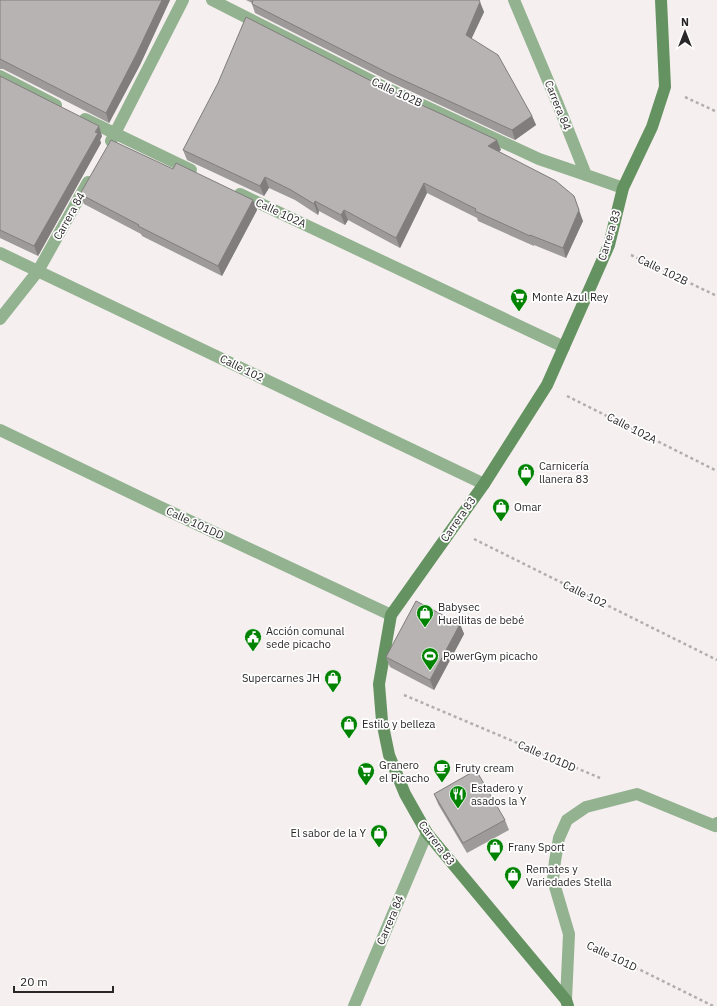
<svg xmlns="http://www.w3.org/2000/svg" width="717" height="1006" viewBox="0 0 717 1006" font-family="'IBM Plex Sans',sans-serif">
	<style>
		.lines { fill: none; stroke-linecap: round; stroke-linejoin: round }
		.path { stroke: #b3aeae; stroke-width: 2.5; stroke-dasharray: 3 3; stroke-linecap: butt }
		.street { stroke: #93b290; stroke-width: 12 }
		.secondary { stroke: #659261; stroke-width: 12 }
		.wall { fill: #9e9a9a }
		.shaded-wall { fill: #817d7d }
		.building { fill: #b8b3b3; stroke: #817d7d }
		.labels { text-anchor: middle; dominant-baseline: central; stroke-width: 3.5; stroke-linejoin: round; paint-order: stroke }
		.street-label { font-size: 11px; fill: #292727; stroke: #fffefe }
		.poi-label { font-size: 11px; fill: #292727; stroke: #fffefe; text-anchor: start }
	</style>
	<rect width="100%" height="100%" fill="#f5efef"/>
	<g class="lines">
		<!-- path -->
		<g class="path">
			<path d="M685,97L717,112"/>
			<path d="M631,255L717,296"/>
			<path d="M567,396L717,471"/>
			<path d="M474,539L717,660"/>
			<path d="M404,695L600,778"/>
			<path d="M592,946L713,1006"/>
		</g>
		<!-- street -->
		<g class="street">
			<path d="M212,0L390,90L539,159L586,175"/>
			<path d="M514,0L557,102L586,175L623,188"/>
			<path d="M0,76L56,105"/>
			<path d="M85,119L191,170"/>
			<path d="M111,141L183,0"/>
			<path d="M240,194L564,347"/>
			<path d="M0,253L484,484"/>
			<path d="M0,319L38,271L88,182"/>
			<path d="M0,430L156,505L391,615"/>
			<path d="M566,1000L569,934L553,880L555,861L559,838L567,820L586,807L637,794L715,826L717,823"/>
			<path d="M354,1006L427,833"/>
		</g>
		<!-- secondary -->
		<path class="secondary" d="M568,1006L566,1000L427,833L405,794L389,755L382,721L379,684L391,615L484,484L547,385L609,245L623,188L652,127L665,87L661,0"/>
	</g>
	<!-- wall -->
	<g class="wall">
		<path d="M0,0H170L140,65L109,123L3,69H0Z"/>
		<path d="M246,0H479L484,12L471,39L532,116L536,125L515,140L393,83L255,13L252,4V3Z"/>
		<path d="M0,76L102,136L100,140L101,143L38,256L0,238Z"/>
		<path d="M183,150H501L499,151L583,221L566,258L534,245V246L478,221L477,218L427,193L400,248L348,220L345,225L319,211L318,215L295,200L269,188L264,196L187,160Z"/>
		<path d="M173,169L253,200L257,210L222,276L142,236L141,234L84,204L80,194Z"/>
		<path d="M460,624L464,634L434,690L390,667L386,657Z"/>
		<path d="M434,794L505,820L509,830L467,853L438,804Z"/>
	</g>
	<!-- shaded-wall -->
	<g class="shaded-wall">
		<path d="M162,0H170L140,65L109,123L106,113Z"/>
		<path d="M480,2L484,12L469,44L466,35Z"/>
		<path d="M532,116L536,125L515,140L512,130Z"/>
		<path d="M99,126L102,136L100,140L101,143L38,256L34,246Z"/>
		<path d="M497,140L501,150L492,156L488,146Z"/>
		<path d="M265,177L269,188L264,196L260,186Z"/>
		<path d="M424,183L427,193L400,248L396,238Z"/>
		<path d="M574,196L583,221L566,258L563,248Z"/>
		<path d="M253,200L257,210L222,276L218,266Z"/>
		<path d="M315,201L319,211L318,215L314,204Z"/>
		<path d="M344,210L348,220L345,225L341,215Z"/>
		<path d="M460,624L464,634L434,690L430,680Z"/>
	</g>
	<!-- building -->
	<g class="building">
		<path d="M0,0H162L136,55L106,113L0,59Z"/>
		<path d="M253,0H479L480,2L466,35L498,55L532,116L512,130L390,74L252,4Z"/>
		<path d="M246,17L383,87L497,140L488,146L556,181L574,196L579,210L563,248L530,235V236L475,211L476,209L424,183L396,238L344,210L341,215L315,201L314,204L291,190L265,177L260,186L183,150L218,83Z"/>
		<path d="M0,76L99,126L95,132L98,133L34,246L0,230Z"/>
		<path d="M111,140L173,169L176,163L253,200L218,266L138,226L139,225L80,194Z"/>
		<path d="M416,601L460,624L430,680L386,657Z"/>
		<path d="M476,770L505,820L463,843L434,794Z"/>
	</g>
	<!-- icons -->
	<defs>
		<g id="supermarket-pin" transform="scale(0.9)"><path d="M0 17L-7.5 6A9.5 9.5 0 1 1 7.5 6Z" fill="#008300" stroke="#fffefe"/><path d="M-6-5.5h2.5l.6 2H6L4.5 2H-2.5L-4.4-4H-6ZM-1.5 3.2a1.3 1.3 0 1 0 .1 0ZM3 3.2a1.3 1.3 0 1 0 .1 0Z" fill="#fff"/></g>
		<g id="shop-pin" transform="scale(0.9)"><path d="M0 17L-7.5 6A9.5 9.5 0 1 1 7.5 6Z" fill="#008300" stroke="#fffefe"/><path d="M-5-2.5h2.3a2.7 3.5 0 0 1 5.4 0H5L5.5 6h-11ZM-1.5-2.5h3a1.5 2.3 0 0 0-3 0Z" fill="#fff"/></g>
		<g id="civic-pin" transform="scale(0.9)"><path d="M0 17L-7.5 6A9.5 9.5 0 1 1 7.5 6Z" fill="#008300" stroke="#fffefe"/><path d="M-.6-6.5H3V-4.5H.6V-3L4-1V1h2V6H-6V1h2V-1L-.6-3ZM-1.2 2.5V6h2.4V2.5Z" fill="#fff"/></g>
		<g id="stadium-pin" transform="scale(0.9)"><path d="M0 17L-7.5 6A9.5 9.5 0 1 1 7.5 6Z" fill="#008300" stroke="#fffefe"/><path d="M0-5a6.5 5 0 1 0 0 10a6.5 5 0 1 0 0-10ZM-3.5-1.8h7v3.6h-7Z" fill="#fff"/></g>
		<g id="cafe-pin" transform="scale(0.9)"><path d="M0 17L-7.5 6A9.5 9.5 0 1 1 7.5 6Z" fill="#008300" stroke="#fffefe"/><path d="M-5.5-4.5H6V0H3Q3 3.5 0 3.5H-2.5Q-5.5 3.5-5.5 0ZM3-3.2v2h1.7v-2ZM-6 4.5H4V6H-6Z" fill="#fff"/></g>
		<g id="restaurant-pin" transform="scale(0.9)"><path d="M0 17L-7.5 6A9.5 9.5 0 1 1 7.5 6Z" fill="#008300" stroke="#fffefe"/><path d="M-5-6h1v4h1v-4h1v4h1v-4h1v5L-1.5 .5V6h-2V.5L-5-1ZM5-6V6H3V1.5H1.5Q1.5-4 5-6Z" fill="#fff"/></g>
	</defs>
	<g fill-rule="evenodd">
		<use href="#supermarket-pin" x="519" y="297"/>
		<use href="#shop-pin" x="526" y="472"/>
		<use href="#shop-pin" x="501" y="507"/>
		<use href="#shop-pin" x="425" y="613"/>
		<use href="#civic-pin" x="253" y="637"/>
		<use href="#stadium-pin" x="430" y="656"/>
		<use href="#shop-pin" x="333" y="678"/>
		<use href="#shop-pin" x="349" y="724"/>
		<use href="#cafe-pin" x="442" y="768"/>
		<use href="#supermarket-pin" x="366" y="771"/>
		<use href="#restaurant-pin" x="458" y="794"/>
		<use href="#shop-pin" x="379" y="833"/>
		<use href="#shop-pin" x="495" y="847"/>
		<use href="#shop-pin" x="513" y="875"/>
	</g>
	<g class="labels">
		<!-- street labels -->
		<g class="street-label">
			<text transform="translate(397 92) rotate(25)">Calle 102B</text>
			<text transform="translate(558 105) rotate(68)">Carrera 84</text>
			<text transform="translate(281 213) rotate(25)">Calle 102A</text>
			<text transform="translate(69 216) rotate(-61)">Carrera 84</text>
			<text transform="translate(609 235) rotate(-73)">Carrera 83</text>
			<text transform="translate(663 270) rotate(26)">Calle 102B</text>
			<text transform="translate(242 368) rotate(26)">Calle 102</text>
			<text transform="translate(632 428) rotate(27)">Calle 102A</text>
			<text transform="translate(458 519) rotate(-55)">Carrera 83</text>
			<text transform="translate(195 523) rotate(25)">Calle 101DD</text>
			<text transform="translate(585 594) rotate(26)">Calle 102</text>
			<text transform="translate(547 756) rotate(23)">Calle 101DD</text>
			<text transform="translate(437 843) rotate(53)">Carrera 83</text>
			<text transform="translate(390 920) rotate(-67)">Carrera 84</text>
			<text transform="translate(612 956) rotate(26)">Calle 101D</text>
		</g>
		<!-- poi labels -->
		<g class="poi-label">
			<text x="532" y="297">Monte Azul Rey</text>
			<text x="539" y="466">Carnicería<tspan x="539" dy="13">llanera 83</tspan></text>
			<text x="514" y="507">Omar</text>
			<text x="438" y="607">Babysec<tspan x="438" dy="13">Huellitas de bebé</tspan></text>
			<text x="266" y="631">Acción comunal<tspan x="266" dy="13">sede picacho</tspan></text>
			<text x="443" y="656">PowerGym picacho</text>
			<text x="320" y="678" text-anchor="end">Supercarnes JH</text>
			<text x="362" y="724">Estilo y belleza</text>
			<text x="379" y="765">Granero<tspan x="379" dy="13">el Picacho</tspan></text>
			<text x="455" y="768">Fruty cream</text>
			<text x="471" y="788">Estadero y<tspan x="471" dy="13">asados la Y</tspan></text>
			<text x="366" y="833" text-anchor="end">El sabor de la Y</text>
			<text x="508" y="847">Frany Sport</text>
			<text x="526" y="869">Remates y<tspan x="526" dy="13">Variedades Stella</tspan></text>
		</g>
	</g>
	<!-- north arrow -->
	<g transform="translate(685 32)" stroke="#fffefe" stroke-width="3" paint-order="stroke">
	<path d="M0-3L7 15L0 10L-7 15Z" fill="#292727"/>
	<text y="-6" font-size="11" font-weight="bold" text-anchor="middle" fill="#292727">N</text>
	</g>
	<!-- scale -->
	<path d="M14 986v6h99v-6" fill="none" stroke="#292727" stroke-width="2"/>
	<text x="20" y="986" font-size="12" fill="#292727" stroke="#fffefe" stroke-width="3" paint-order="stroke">20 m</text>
</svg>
